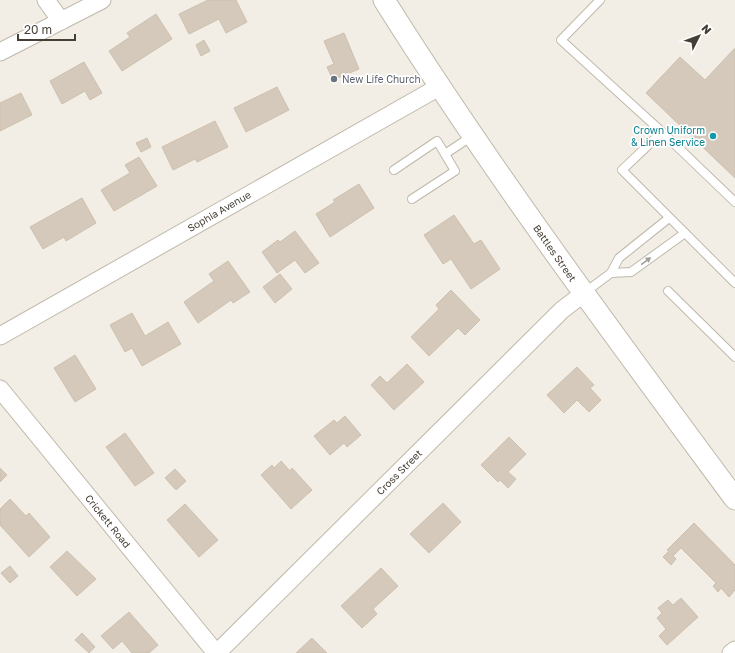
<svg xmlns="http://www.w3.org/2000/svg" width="735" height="653" viewBox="0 0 735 653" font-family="'Golos Text',sans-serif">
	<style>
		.building { fill: #d4c9bb; stroke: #cec0ae }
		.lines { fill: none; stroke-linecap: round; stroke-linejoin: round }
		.service-casing { stroke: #c0b8ab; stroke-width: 10 }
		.minor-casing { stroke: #c0b8ab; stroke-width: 19 }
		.tertiary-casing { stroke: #c0b8ab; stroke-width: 23 }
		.service { stroke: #fff; stroke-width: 8 }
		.minor { stroke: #fff; stroke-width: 17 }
		.tertiary { stroke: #fff; stroke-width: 21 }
		.oneway { fill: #a29e9a }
		.worship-dot { fill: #6b7280; stroke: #fff; stroke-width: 1.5 }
		.culture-dot { fill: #0f9aa8; stroke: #fff; stroke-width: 1.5 }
		.labels { text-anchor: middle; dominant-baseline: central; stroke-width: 3.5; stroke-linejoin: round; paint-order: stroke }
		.worship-label { font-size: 10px; fill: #5b616d; stroke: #fff; text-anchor: start }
		.culture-label { font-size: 10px; fill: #0d838f; stroke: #fff; text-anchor: end }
		.street-label { font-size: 10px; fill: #453e35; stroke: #fff }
	</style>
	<rect width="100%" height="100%" fill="#f2eee5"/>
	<!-- building -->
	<g class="building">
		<path d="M208,0H236L247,22L226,33L219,19L189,34L179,14Z"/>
		<path d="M156,14L172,39L122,71L109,51L130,37L127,33Z"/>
		<path d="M344,33L359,69L333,80L327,67L334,64L324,41Z"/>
		<path d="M204,40L210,51L201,56L196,45Z"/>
		<path d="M735,48V178L646,93L680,57L705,80Z"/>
		<path d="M84,62L102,93L90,100L85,91L62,104L50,81Z"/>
		<path d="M277,87L289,110L246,132L234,108Z"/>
		<path d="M21,93L32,115L0,131V103Z"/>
		<path d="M215,121L228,147L197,162L195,159L173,170L162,147Z"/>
		<path d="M147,138L151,147L141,152L136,143Z"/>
		<path d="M139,157L157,186L114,211L101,190L130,173L125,165Z"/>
		<path d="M359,184L374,208L330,237L316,214L335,202L333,200Z"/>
		<path d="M82,198L96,223L66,241L64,237L43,249L30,227Z"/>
		<path d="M454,215L474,244L481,240L500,269L471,289L451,259L443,264L424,235Z"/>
		<path d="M295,231L319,263L305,273L295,260L277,273L262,252L278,240L280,242Z"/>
		<path d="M228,261L250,292L233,303L231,300L198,323L184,302L214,281L209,274Z"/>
		<path d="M280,274L292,289L275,303L263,287Z"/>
		<path d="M451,290L480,320L465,335L458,328L429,356L411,337L439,309L436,305Z"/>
		<path d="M132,313L145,336L168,322L181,344L142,366L132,348L125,352L110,325Z"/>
		<path d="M75,355L96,389L75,402L54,368Z"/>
		<path d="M407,364L424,382L394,410L371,385L380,376L387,383Z"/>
		<path d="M577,367L594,385L590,388L601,400L589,412L577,400L564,413L547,395Z"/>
		<path d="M345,416L361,435L347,447L344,443L330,455L314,436L334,420L337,423Z"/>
		<path d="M125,433L154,473L135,486L106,447Z"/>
		<path d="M509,437L526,454L508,472L516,479L508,488L500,480L498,482L481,465Z"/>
		<path d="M281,461L290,471L292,468L312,490L291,509L261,475L272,465L274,468Z"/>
		<path d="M0,468L7,475L0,482Z"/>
		<path d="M175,469L186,481L176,490L165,478Z"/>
		<path d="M10,499L26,516L29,513L50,537L29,557L0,525V509Z"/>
		<path d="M443,503L461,522L429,553L410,534Z"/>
		<path d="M185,504L218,540L199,557L167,520Z"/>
		<path d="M694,523L735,565V590L729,597L721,588L718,592L713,586L716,583L681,548L673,556L676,559L671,565L663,557L669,551L667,550Z"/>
		<path d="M67,551L96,579L77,596L50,567Z"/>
		<path d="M10,566L18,576L10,583L1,573Z"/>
		<path d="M381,568L398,586L373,609L377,614L362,628L341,606Z"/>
		<path d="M681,598L698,617L667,645L659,636L666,629L657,618L662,613L658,608L668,600L673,605Z"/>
		<path d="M129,612L158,645L149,653H132L122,641L113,649L101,636Z"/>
		<path d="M82,633L95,647L89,653L75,640Z"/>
		<path d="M312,638L327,653H296Z"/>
	</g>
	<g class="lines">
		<!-- service casing -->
		<g class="service-casing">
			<g id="service">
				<path d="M600,0L561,40L662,132L735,202"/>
				<path d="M662,132L622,170L735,283"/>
				<path d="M394,170L437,141L445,154L472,136"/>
				<path d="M412,199L455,171L445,154"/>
				<path d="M611,273L631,272L685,233"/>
				<path d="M668,291L735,357"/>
				<path d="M584,293L611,273L619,258L669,218"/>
			</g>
		</g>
		<!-- minor casing -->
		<g class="minor-casing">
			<g id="minor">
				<path d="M46,0L61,21"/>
				<path d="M0,52L102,0"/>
				<path d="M0,336L439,87"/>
				<path d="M0,389L216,653"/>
				<path d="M217,653L562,310L583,294"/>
				<path d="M731,653L735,650"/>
			</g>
		</g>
		<!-- tertiary casing -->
		<g class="tertiary-casing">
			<path id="tertiary" d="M384,0C492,172 614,335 735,499"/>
		</g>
		<!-- service -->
		<use href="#service" class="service"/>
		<!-- minor -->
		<use href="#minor" class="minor"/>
		<!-- tertiary -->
		<use href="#tertiary" class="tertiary"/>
	</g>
	<!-- one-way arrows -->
	<defs><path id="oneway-solid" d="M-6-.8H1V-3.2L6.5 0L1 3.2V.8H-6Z"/></defs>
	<use class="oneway" href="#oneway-solid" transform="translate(646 261) rotate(-36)"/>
	<!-- markers -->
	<circle class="worship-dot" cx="334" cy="79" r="4"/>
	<circle class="culture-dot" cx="713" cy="136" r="4"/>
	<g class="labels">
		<!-- worship labels -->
		<g class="worship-label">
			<text x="342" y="79">New Life Church</text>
		</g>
		<!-- culture labels -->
		<g class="culture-label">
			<text x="705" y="130">Crown Uniform<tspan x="705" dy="12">&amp; Linen Service</tspan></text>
		</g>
		<!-- street labels -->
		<g class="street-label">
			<text transform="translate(219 211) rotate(-30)">Sophia Avenue</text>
			<text transform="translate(555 253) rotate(55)">Battles Street</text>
			<text transform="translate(399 472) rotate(-45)">Cross Street</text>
			<text transform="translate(108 521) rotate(51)">Crickett Road</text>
		</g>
	</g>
	<!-- north arrow -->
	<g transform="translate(699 36) rotate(48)" stroke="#ffffff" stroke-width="3" paint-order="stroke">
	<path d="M0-3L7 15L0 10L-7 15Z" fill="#453e35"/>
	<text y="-6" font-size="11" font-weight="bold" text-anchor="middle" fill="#453e35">N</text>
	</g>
	<!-- scale -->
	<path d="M18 34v6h57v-6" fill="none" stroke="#453e35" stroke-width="2"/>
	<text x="24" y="34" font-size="12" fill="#453e35" stroke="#ffffff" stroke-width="3" paint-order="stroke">20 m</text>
</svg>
